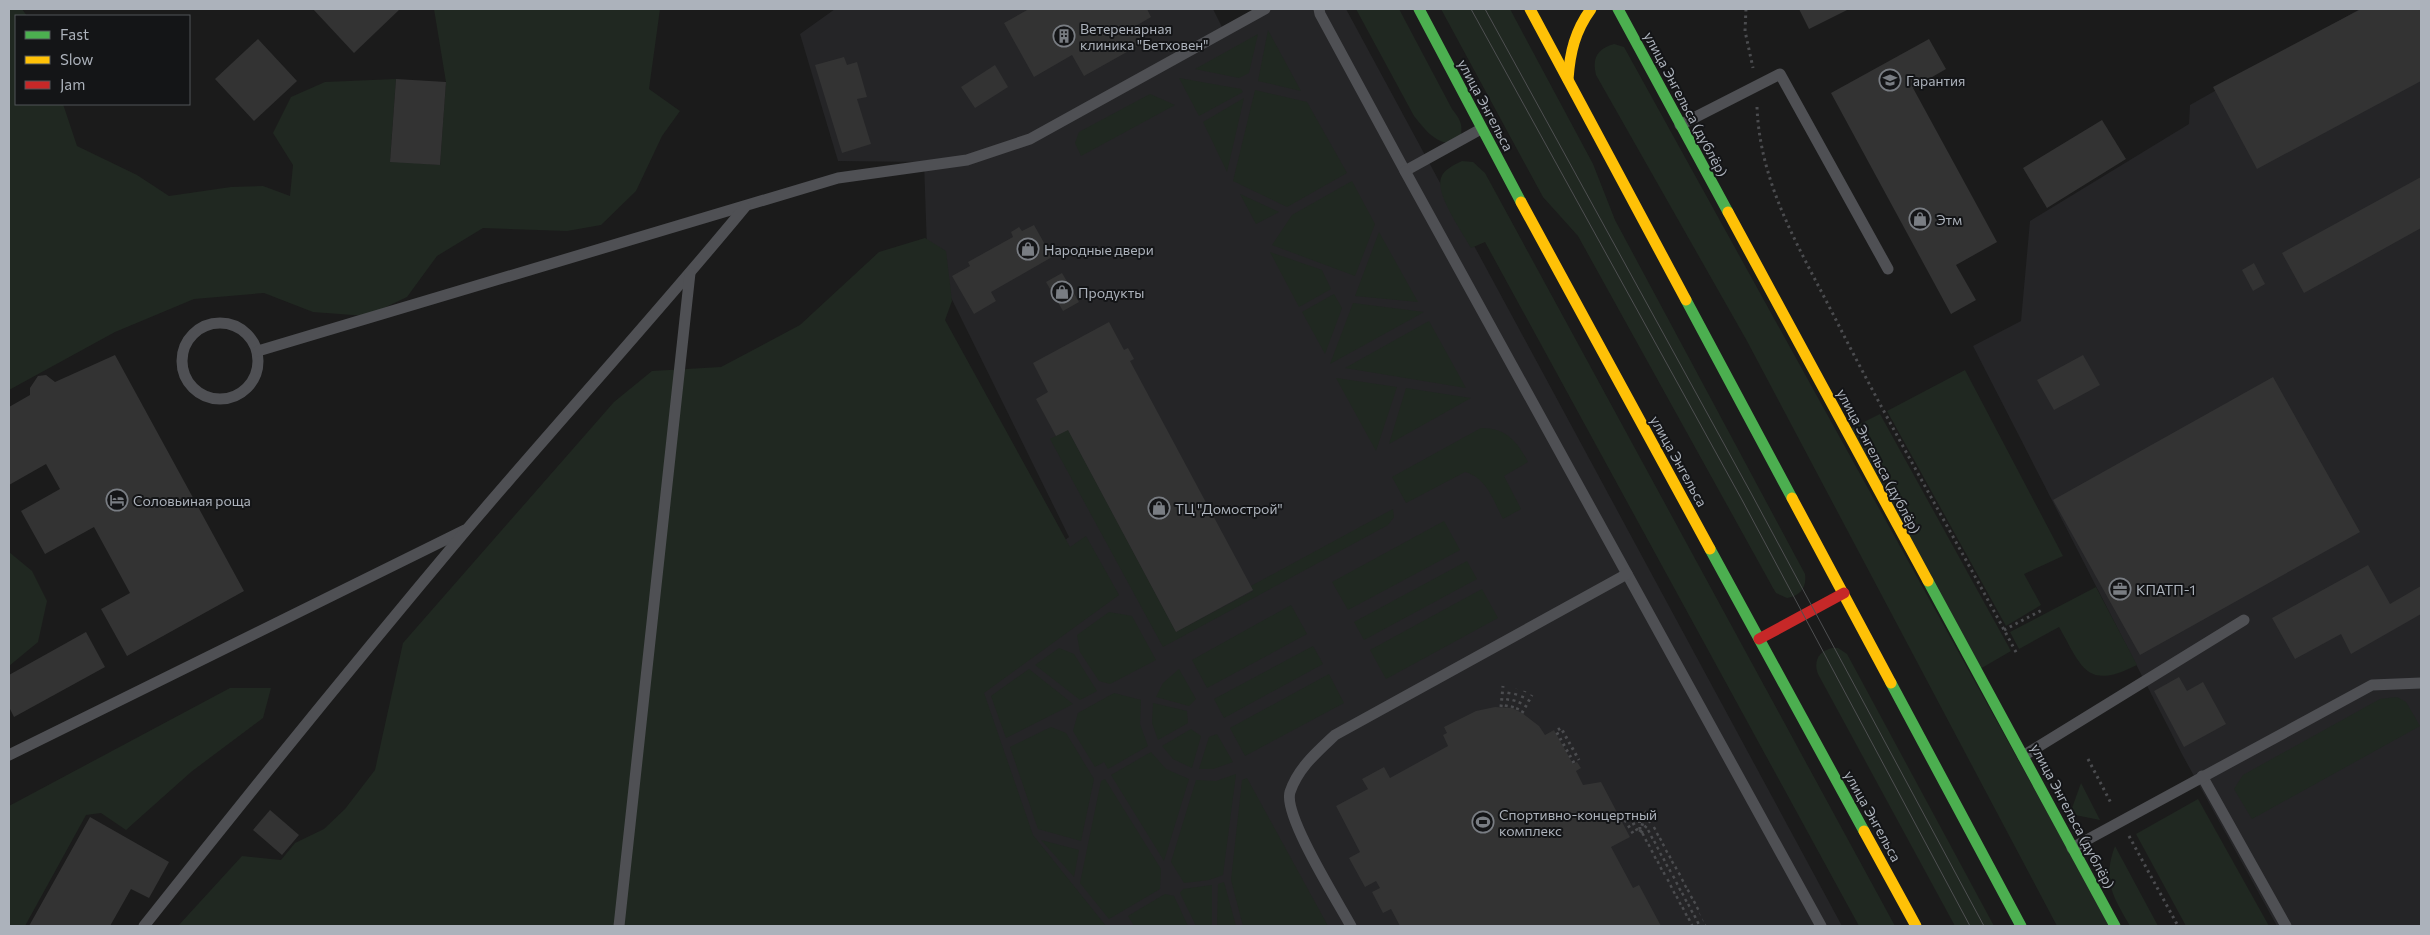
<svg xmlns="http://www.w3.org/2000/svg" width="2430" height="935" viewBox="0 0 2430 935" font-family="Commissioner,sans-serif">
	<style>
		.built { fill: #252527 }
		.green { fill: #202821 }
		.building { fill: #333 }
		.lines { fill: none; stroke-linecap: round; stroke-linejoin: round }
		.path { stroke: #4b4c4f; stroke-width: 3; stroke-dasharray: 2.5 4; stroke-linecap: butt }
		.lane { stroke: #4f5054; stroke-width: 11 }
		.fast { stroke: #4caf50; stroke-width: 11 }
		.slow { stroke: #ffc107; stroke-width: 11 }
		.jam { stroke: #c62828; stroke-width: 11 }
		.tram { stroke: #4f5052; stroke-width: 1 }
		.labels { text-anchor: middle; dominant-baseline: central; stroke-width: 4; stroke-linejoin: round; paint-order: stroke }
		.poi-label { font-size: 14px; fill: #acb2bb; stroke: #141517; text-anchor: start }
		.street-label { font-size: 14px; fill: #acb2bb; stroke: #141517 }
	</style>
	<rect width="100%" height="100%" fill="#1b1b1b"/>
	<!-- built -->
	<g class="built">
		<path d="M835,9H1213L1226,35L1271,9H1346L1842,926H1055L955,622L1069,537L927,249L924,162L838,161L800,34Z"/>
		<path d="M2360,9H2421V926H2277L2183,756L1973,346L2021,321L2030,221L2189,124L2190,105Z"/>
	</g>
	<!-- green -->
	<g class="green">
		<path d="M9,9H22L27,16H16V104H63L77,146L137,175L169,196L231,187L263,186L290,196L293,165L273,133L291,97L325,82L396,79L390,161L440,165L446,82L434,9H660L649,89L680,111L662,136L636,191L601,225L567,231L483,228L437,256L407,297L367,316L313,312L264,293L194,299L115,332L9,390Z"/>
		<path d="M1356,9H1399L1452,109C1459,118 1463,123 1461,135L1448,143C1433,141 1423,127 1414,116Z"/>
		<path d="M1441,9H1510L1593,164L1615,220L1805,574C1807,588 1800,596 1787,598L1776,593L1773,588L1578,236L1543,197Z"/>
		<path d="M1268,30L1301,91L1258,81Z"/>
		<path d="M1258,34L1249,73L1239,78L1195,69Z"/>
		<path d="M1614,44L1624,47L2110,926H2057L1747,341L1596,75C1592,58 1597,49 1614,44Z"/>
		<path d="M1179,78L1241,89L1243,92L1199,116Z"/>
		<path d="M1255,90L1307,102L1347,173L1287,207L1233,181Z"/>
		<path d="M1150,94L1175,105L1081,156L1075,143L1079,132Z"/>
		<path d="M1244,98L1227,172L1203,122Z"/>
		<path d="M1462,161L1473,162L1485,173L1895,926H1859L1485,242L1471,248C1463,233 1435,194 1441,178C1444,169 1454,165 1462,161Z"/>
		<path d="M1352,181L1375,224L1355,276L1272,245L1292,215Z"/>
		<path d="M1240,194L1279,212L1256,224Z"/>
		<path d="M1379,232L1418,302L1355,296Z"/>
		<path d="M925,238L946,251L952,301L945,320L1070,547L1086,536L1119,595L984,693L1033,835L1106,926H178L242,856L281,860L295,843L324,829L345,809L375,770L403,643L614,402L652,371L721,367L800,325L879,252Z"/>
		<path d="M1270,252L1322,270L1331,289L1299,307Z"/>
		<path d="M1334,294L1342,308L1325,354L1302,312Z"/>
		<path d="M1353,303L1424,312L1330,364Z"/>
		<path d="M1429,321L1466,388L1345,368Z"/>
		<path d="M1965,370L2063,556L2024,574L2041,605L2006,626L1887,411Z"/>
		<path d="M1336,378L1397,387L1376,451Z"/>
		<path d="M1406,388L1471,398L1389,444Z"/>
		<path d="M1880,414L2011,651L1980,669L1850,429Z"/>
		<path d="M1481,428C1506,428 1517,441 1528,462L1504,476L1521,509L1503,519C1493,500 1487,478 1465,472L1406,503L1392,477Z"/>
		<path d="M1068,430L1176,632L1253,591L1251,586L1393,509L1394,517L1388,525L1163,647L1050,439Z"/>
		<path d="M1444,521L1460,550L1348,610L1332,582Z"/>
		<path d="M9,552L32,571L47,601L38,642L9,666Z"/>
		<path d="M1467,561L1477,579L1364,640L1354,622Z"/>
		<path d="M2096,587L2137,665C2086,691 2082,667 2059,627L2019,649L2010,632Z"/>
		<path d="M1482,589L1498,618L1386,679L1370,650Z"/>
		<path d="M1291,605L1307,634L1207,688L1192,660Z"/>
		<path d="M1109,612L1132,616L1156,660L1110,684L1099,681L1080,652L1077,635Z"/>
		<path d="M1313,646L1323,664L1224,718L1214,699Z"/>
		<path d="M1059,648L1074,654L1097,691L1080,700L1035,665Z"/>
		<path d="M1832,648H1838L1847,654L1994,926H1955L1818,674C1813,661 1819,651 1832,648Z"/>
		<path d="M1029,669L1073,704L1006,738L991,696Z"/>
		<path d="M1179,669L1196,699L1189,706L1156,697L1163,683Z"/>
		<path d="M1329,674L1344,703L1245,756L1230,728Z"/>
		<path d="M230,688H271L263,718L191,772L126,830L101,813L86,815L25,926H9V806Z"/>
		<path d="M1114,693L1141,700L1140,724L1148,746L1108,769L1104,762L1095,767L1073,731L1078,713Z"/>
		<path d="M2397,697L2406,702L2420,726L2252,819L2234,789L2243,775L2380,699Z"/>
		<path d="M1153,703L1187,711L1188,723L1158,740L1152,723Z"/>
		<path d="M1051,727L1066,733L1094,779L1081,841L1038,829L1010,747Z"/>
		<path d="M1191,729L1201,736L1192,768L1173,759L1162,746Z"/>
		<path d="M1217,734L1233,762L1213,769H1199L1209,737Z"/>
		<path d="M1151,752L1166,769L1189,779L1164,861L1111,775Z"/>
		<path d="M1236,774L1223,875L1209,880L1184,883L1171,862L1196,780L1216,781Z"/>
		<path d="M1247,778L1328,926H1243L1231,880L1242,780Z"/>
		<path d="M1105,779L1161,869L1160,889L1109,919L1080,883L1101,781Z"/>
		<path d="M2081,783L2100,820L2075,815L2072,808Z"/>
		<path d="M2198,799L2269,926H2186L2136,834Z"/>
		<path d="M1041,840L1079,850L1074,877Z"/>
		<path d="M2115,846L2158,926H2130C2113,896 2102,881 2115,846Z"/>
		<path d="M1224,882L1236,926H1217L1218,884Z"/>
		<path d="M1212,885V926H1196L1180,893L1183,889Z"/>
		<path d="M1165,894L1174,896L1188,926H1134L1128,916Z"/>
	</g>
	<!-- building -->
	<g class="building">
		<path d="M313,9H400L354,53Z"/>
		<path d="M1029,9H1147L1151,17L1134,27L1143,43L1084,76L1072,55L1034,77L1004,23Z"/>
		<path d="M1799,9H1849L1809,29Z"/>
		<path d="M2361,9H2421V81L2257,169L2213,87Z"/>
		<path d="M258,39L297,81L254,121L215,79Z"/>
		<path d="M1929,39L1946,69L1913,88L1997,242L1956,265L1976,300L1951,314L1831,93Z"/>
		<path d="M844,57L847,65L857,62L867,97L857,99L871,144L842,153L815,65Z"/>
		<path d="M995,65L1008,87L975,108L961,87Z"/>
		<path d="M396,79L446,82L440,165L390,162Z"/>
		<path d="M2102,120L2126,159L2047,208L2023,168Z"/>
		<path d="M2421,177V228L2304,293L2282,253Z"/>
		<path d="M1034,225L1052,257L991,292L996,301L974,314L952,276L970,266L968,262L1013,237L1011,232L1019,227L1022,231Z"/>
		<path d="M2254,263L2265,284L2253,291L2242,270Z"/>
		<path d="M1062,273L1079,302L1063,311L1046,282Z"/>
		<path d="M1109,322L1124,350L1128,348L1134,359L1130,361L1253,590L1176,632L1068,430L1056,436L1036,399L1048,392L1033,363Z"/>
		<path d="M115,355L244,591L127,656L101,609L130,593L94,527L45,554L21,511L60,489L46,464L9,485V407L30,395V388L38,376L46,375L55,382Z"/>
		<path d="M2083,355L2100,385L2054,410L2037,380Z"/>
		<path d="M2273,377L2360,532L2140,655L2053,500Z"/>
		<path d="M2368,565L2390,604L2421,586V614L2351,654L2341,634L2295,659L2272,618Z"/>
		<path d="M86,632L105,667L14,717L9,707V675Z"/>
		<path d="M2179,677L2187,691L2203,682L2226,724L2184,747L2154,691Z"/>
		<path d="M1495,707L1512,708L1522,713L1539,726L1545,735L1554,730L1573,764L1577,762L1581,768L1576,771L1583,785L1601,782L1630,837L1611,847L1633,888L1639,885L1661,926H1400L1391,909L1383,913L1372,892L1380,888L1376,881L1365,887L1349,858L1360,852L1336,806L1368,789L1362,779L1384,767L1390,778L1448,746L1443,735L1447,733L1444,727L1476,711Z"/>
		<path d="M270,810L299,835L282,855L253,830Z"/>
		<path d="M90,817L169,862L149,898L131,889L110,926H29Z"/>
	</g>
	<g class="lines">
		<!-- path -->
		<g class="path">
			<path d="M1746,9L1745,31L1753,68"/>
			<path d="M1757,107C1760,185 1800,249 1835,318C1892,431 1957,541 2017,654"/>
			<path d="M2004,630L2044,609"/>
			<path d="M1501,707L1503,686"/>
			<path d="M1506,707L1510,688"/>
			<path d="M1512,708L1517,689"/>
			<path d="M1517,710L1525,691"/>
			<path d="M1522,713L1532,695"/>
			<path d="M2088,759L2112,805"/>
			<path d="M1574,763L1556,731L1561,728L1579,760"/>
			<path d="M1639,814L1640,830"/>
			<path d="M1630,817L1638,832"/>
			<path d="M1625,820L1634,835"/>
			<path d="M1640,832L1647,809"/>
			<path d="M1641,833L1652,818"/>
			<path d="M1642,835L1657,827"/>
			<path d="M2129,836L2178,926"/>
			<path d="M1645,841L1660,833"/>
			<path d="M1648,846L1663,838"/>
			<path d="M1651,852L1665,844"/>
			<path d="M1654,858L1669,850"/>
			<path d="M1657,863L1672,856"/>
			<path d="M1660,869L1675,861"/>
			<path d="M1663,874L1678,867"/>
			<path d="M1667,881L1681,873"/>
			<path d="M1670,887L1685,879"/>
			<path d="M1673,893L1688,885"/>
			<path d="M1676,898L1690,890"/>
			<path d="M1679,904L1694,896"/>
			<path d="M1682,909L1697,901"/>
			<path d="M1685,915L1700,907"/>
			<path d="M1688,920L1700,914"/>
			<path d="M1691,926L1703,920"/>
			<path d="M1705,926H1706"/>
		</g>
		<!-- lane -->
		<g class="lane">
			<path d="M1319,9L1320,14L1405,171L1481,129"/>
			<path d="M1680,125L1780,74L1888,269"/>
			<path d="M1405,171L1821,926"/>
			<circle cx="220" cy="361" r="38"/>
			<path d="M258,351L838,178L967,160L1030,139L1265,9"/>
			<path d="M9,755L465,530"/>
			<path d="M2023,756L2244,620"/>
			<path d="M2202,776L2286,926"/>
			<path d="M2072,848L2372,685L2421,683"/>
			<path d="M144,926C250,792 358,659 468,528C560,420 655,316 745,207"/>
			<path d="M619,926L690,273"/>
			<path d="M1351,926C1338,902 1283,815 1290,792C1298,768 1317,752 1335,735L1627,574"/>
		</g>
		<!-- fast -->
		<g class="fast">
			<path d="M1419,9L1521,202"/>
			<path d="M1618,9L1728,212"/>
			<path d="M1686,300L1792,498"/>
			<path d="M1710,549L1864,831"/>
			<path d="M1928,581L2115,926"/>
			<path d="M1891,683L2021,926"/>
		</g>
		<!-- slow -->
		<g class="slow">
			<path d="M1530,9L1686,300"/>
			<path d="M1568,79C1570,52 1575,31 1591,9"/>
			<path d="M1521,202L1710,549"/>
			<path d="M1728,212L1928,581"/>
			<path d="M1792,498L1891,683"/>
			<path d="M1864,831L1916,926"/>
		</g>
		<!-- jam -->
		<path class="jam" d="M1759,639L1844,593"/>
		<!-- tram -->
		<g class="tram">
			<path d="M1471,9L1741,498L1970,926"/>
			<path d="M1485,9L1751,493L1984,926"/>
		</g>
	</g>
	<!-- icons -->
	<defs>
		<g id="building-ring" transform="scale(1.125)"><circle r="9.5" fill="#141517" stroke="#797d83" stroke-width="1.5"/><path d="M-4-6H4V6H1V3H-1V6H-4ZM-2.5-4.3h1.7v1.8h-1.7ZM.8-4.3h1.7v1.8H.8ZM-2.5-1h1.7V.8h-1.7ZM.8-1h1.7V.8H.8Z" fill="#797d83"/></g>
		<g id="university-ring" transform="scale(1.125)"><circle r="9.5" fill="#141517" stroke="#797d83" stroke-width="1.5"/><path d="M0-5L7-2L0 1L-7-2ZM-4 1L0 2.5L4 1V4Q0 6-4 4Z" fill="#797d83"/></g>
		<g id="shop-ring" transform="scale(1.125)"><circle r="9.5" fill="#141517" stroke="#797d83" stroke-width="1.5"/><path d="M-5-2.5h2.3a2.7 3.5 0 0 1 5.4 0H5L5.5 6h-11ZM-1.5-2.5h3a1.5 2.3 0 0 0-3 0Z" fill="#797d83"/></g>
		<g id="hotel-ring" transform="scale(1.125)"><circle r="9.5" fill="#141517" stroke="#797d83" stroke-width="1.5"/><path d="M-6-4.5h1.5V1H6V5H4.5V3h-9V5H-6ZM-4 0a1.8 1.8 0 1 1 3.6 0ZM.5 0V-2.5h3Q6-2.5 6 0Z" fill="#797d83"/></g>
		<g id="office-ring" transform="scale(1.125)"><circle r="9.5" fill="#141517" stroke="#797d83" stroke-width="1.5"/><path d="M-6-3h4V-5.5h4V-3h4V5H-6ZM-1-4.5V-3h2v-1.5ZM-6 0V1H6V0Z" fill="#797d83"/></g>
		<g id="stadium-ring" transform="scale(1.125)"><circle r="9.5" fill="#141517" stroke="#797d83" stroke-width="1.5"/><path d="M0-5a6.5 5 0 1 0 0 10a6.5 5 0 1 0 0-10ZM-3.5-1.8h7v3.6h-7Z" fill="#797d83"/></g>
	</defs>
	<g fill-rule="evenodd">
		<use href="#building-ring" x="1064" y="36"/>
		<use href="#university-ring" x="1890" y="80"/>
		<use href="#shop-ring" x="1920" y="219"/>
		<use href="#shop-ring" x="1028" y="249"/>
		<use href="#shop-ring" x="1062" y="292"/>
		<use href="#hotel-ring" x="117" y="500"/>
		<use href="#shop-ring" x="1159" y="508"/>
		<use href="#office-ring" x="2120" y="589"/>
		<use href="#stadium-ring" x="1483" y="822"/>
	</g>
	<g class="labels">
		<!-- poi labels -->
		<g class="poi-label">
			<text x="1080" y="28">Ветеренарная<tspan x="1080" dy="16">клиника "Бетховен"</tspan></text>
			<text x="1906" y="80">Гарантия</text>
			<text x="1936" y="219">Этм</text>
			<text x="1044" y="249">Народные двери</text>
			<text x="1078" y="292">Продукты</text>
			<text x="133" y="500">Соловьиная роща</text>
			<text x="1175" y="508">ТЦ "Домострой"</text>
			<text x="2136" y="589">КПАТП-1</text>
			<text x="1499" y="814">Спортивно-концертный<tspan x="1499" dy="16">комплекс</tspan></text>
		</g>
		<!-- street labels -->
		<g class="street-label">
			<text transform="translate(1686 104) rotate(62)">улица Энгельса (дублёр)</text>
			<text transform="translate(1486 105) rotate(62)">улица Энгельса</text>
			<text transform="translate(1679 461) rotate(61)">улица Энгельса</text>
			<text transform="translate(1879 461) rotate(62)">улица Энгельса (дублёр)</text>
			<text transform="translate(1873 816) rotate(61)">улица Энгельса</text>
			<text transform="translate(2073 816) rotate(62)">улица Энгельса (дублёр)</text>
		</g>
	</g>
	<!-- border -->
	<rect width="2430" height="935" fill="none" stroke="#acb2bb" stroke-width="20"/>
	<!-- legend -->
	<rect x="15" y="15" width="175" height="90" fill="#141517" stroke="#515459"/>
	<rect x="25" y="31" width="25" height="8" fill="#4caf50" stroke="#515459"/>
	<text x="60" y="40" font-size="15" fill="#acb2bb">Fast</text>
	<rect x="25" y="56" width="25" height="8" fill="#ffc107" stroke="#515459"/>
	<text x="60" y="65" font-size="15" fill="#acb2bb">Slow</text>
	<rect x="25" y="81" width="25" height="8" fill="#c62828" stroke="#515459"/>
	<text x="60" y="90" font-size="15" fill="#acb2bb">Jam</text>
</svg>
